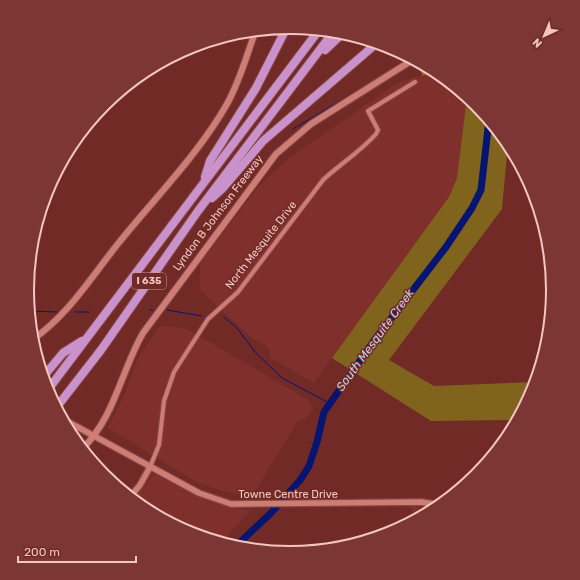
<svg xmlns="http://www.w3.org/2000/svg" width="580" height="580" viewBox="0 0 580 580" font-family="Rubik,sans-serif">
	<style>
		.built { fill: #80302c }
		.green { fill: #80631d }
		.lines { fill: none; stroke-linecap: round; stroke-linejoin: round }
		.stream { stroke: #061571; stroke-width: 1 }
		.river { stroke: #061571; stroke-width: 7 }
		.minor-casing { stroke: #864847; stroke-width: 6 }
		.tertiary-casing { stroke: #864847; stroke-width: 8 }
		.secondary-casing { stroke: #864847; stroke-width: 8 }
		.motorway-casing { stroke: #864847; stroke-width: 10 }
		.minor { stroke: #ce7d75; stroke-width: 4 }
		.tertiary { stroke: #ce7d75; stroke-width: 5.5 }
		.secondary { stroke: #ce7d75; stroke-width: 6 }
		.motorway { stroke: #ca92cb; stroke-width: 8 }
		.labels { text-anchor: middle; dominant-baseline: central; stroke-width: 3; stroke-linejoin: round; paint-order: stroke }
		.shield { fill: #722a27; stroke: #cc9793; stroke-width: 1 }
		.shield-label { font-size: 10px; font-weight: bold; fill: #f2c6c1 }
		.street-label { font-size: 11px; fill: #f2c6c1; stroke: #722a27 }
		.water-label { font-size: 12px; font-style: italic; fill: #c4d0e8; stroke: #722a27 }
		.rim { fill: none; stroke: #f2c6c1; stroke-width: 2 }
	</style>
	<rect width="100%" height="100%" fill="#722a27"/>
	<!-- built -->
	<g class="built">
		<path d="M436,71L467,97L457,178L449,197L314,383L270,358L269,348L251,337L200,290V263L259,186L289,158L399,82Z"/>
		<path d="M160,326L185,328L310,401L312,407L310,413L305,419L297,422L252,496L227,492L198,483L108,428L123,398L139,356Z"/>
		<path d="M154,474L209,501L238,509L251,510L221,543L189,533L144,509L133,500Z"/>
		<path d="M411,506L431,511L413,521Z"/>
	</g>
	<!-- green -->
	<g class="green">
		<path d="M420,65H424L436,71L422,76Z"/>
		<path d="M467,97L476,104L508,143L502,209L389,360L434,386L536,382L533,391L517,420L431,421L332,358L449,197L457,178Z"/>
	</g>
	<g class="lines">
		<!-- stream -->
		<g class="stream">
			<path d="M385,74L409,57"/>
			<path d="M293,129L374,81"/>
			<path d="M150,310H153"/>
			<path d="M167,310L202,316"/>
			<path d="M29,311L57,312"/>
			<path d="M75,312H89"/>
			<path d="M224,317L237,328L256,353L282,378L329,403"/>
		</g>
		<!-- river -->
		<path class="river" d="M235,547L271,513L301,479L309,466L317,442L324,412L373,342L446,247L472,208L481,190L489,120"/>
		<!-- minor casing -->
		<g class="minor-casing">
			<path id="minor" d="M150,467L159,445L164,401L174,372L208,319L238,292L323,180C340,164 360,152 376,134L378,130L368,111L415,82"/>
		</g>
		<!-- tertiary casing -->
		<g class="tertiary-casing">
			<g id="tertiary">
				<path d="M61,418L199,493L231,504L421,502L441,505"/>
				<path d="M130,497L140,485L150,467"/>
			</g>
		</g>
		<!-- secondary casing -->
		<g class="secondary-casing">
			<g id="secondary">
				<path d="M32,340C68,315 90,279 117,245C153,200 198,155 227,104C240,81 247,54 256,30"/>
				<path d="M69,432L77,438L79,445"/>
				<path d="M82,449C115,417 121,371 143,333L276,154L311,124L414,59"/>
			</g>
		</g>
		<!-- motorway casing -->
		<g class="motorway-casing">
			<g id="motorway">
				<path d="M325,50L343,33"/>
				<path d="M205,177L210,161L256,88L287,27"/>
				<path d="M212,198L223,188L263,141L377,43"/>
				<path d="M43,377L63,353L82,341"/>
				<path d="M47,391L319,30"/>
				<path d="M56,408L101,350L198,211L334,31"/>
			</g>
		</g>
		<!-- minor -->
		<use href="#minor" class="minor"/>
		<!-- tertiary -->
		<use href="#tertiary" class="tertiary"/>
		<!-- secondary -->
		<use href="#secondary" class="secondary"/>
		<!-- motorway -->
		<use href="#motorway" class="motorway"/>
	</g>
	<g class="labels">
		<!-- shield labels -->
		<rect class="shield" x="132" y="273" width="34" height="16" rx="3"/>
		<g class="shield-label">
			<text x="149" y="281">I 635</text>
		</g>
		<!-- street labels -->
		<g class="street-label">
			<text transform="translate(218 213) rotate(-53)">Lyndon B Johnson Freeway</text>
			<text transform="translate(261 245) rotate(-52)">North Mesquite Drive</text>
			<text x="288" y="494">Towne Centre Drive</text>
		</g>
		<!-- water labels -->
		<g class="water-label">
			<text transform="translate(375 340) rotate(-54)">South Mesquite Creek</text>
		</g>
	</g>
	<!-- crop -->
	<path d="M0 0H580V580H0ZM34 290a256 256 0 1 1 512 0a256 256 0 1 1-512 0Z" fill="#7c3633" fill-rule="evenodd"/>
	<path class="rim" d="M34 290a256 256 0 1 1 512 0a256 256 0 1 1-512 0Z"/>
	<!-- north arrow -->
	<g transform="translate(544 36) rotate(224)" stroke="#722a27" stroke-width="3" paint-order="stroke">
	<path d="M0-3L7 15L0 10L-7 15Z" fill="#f2c6c1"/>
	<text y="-6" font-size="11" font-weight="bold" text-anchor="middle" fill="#f2c6c1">N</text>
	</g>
	<!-- scale -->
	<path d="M18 556v6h118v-6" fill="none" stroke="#f2c6c1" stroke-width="2"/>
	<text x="24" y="556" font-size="12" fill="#f2c6c1" stroke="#722a27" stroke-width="3" paint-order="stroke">200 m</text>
</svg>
